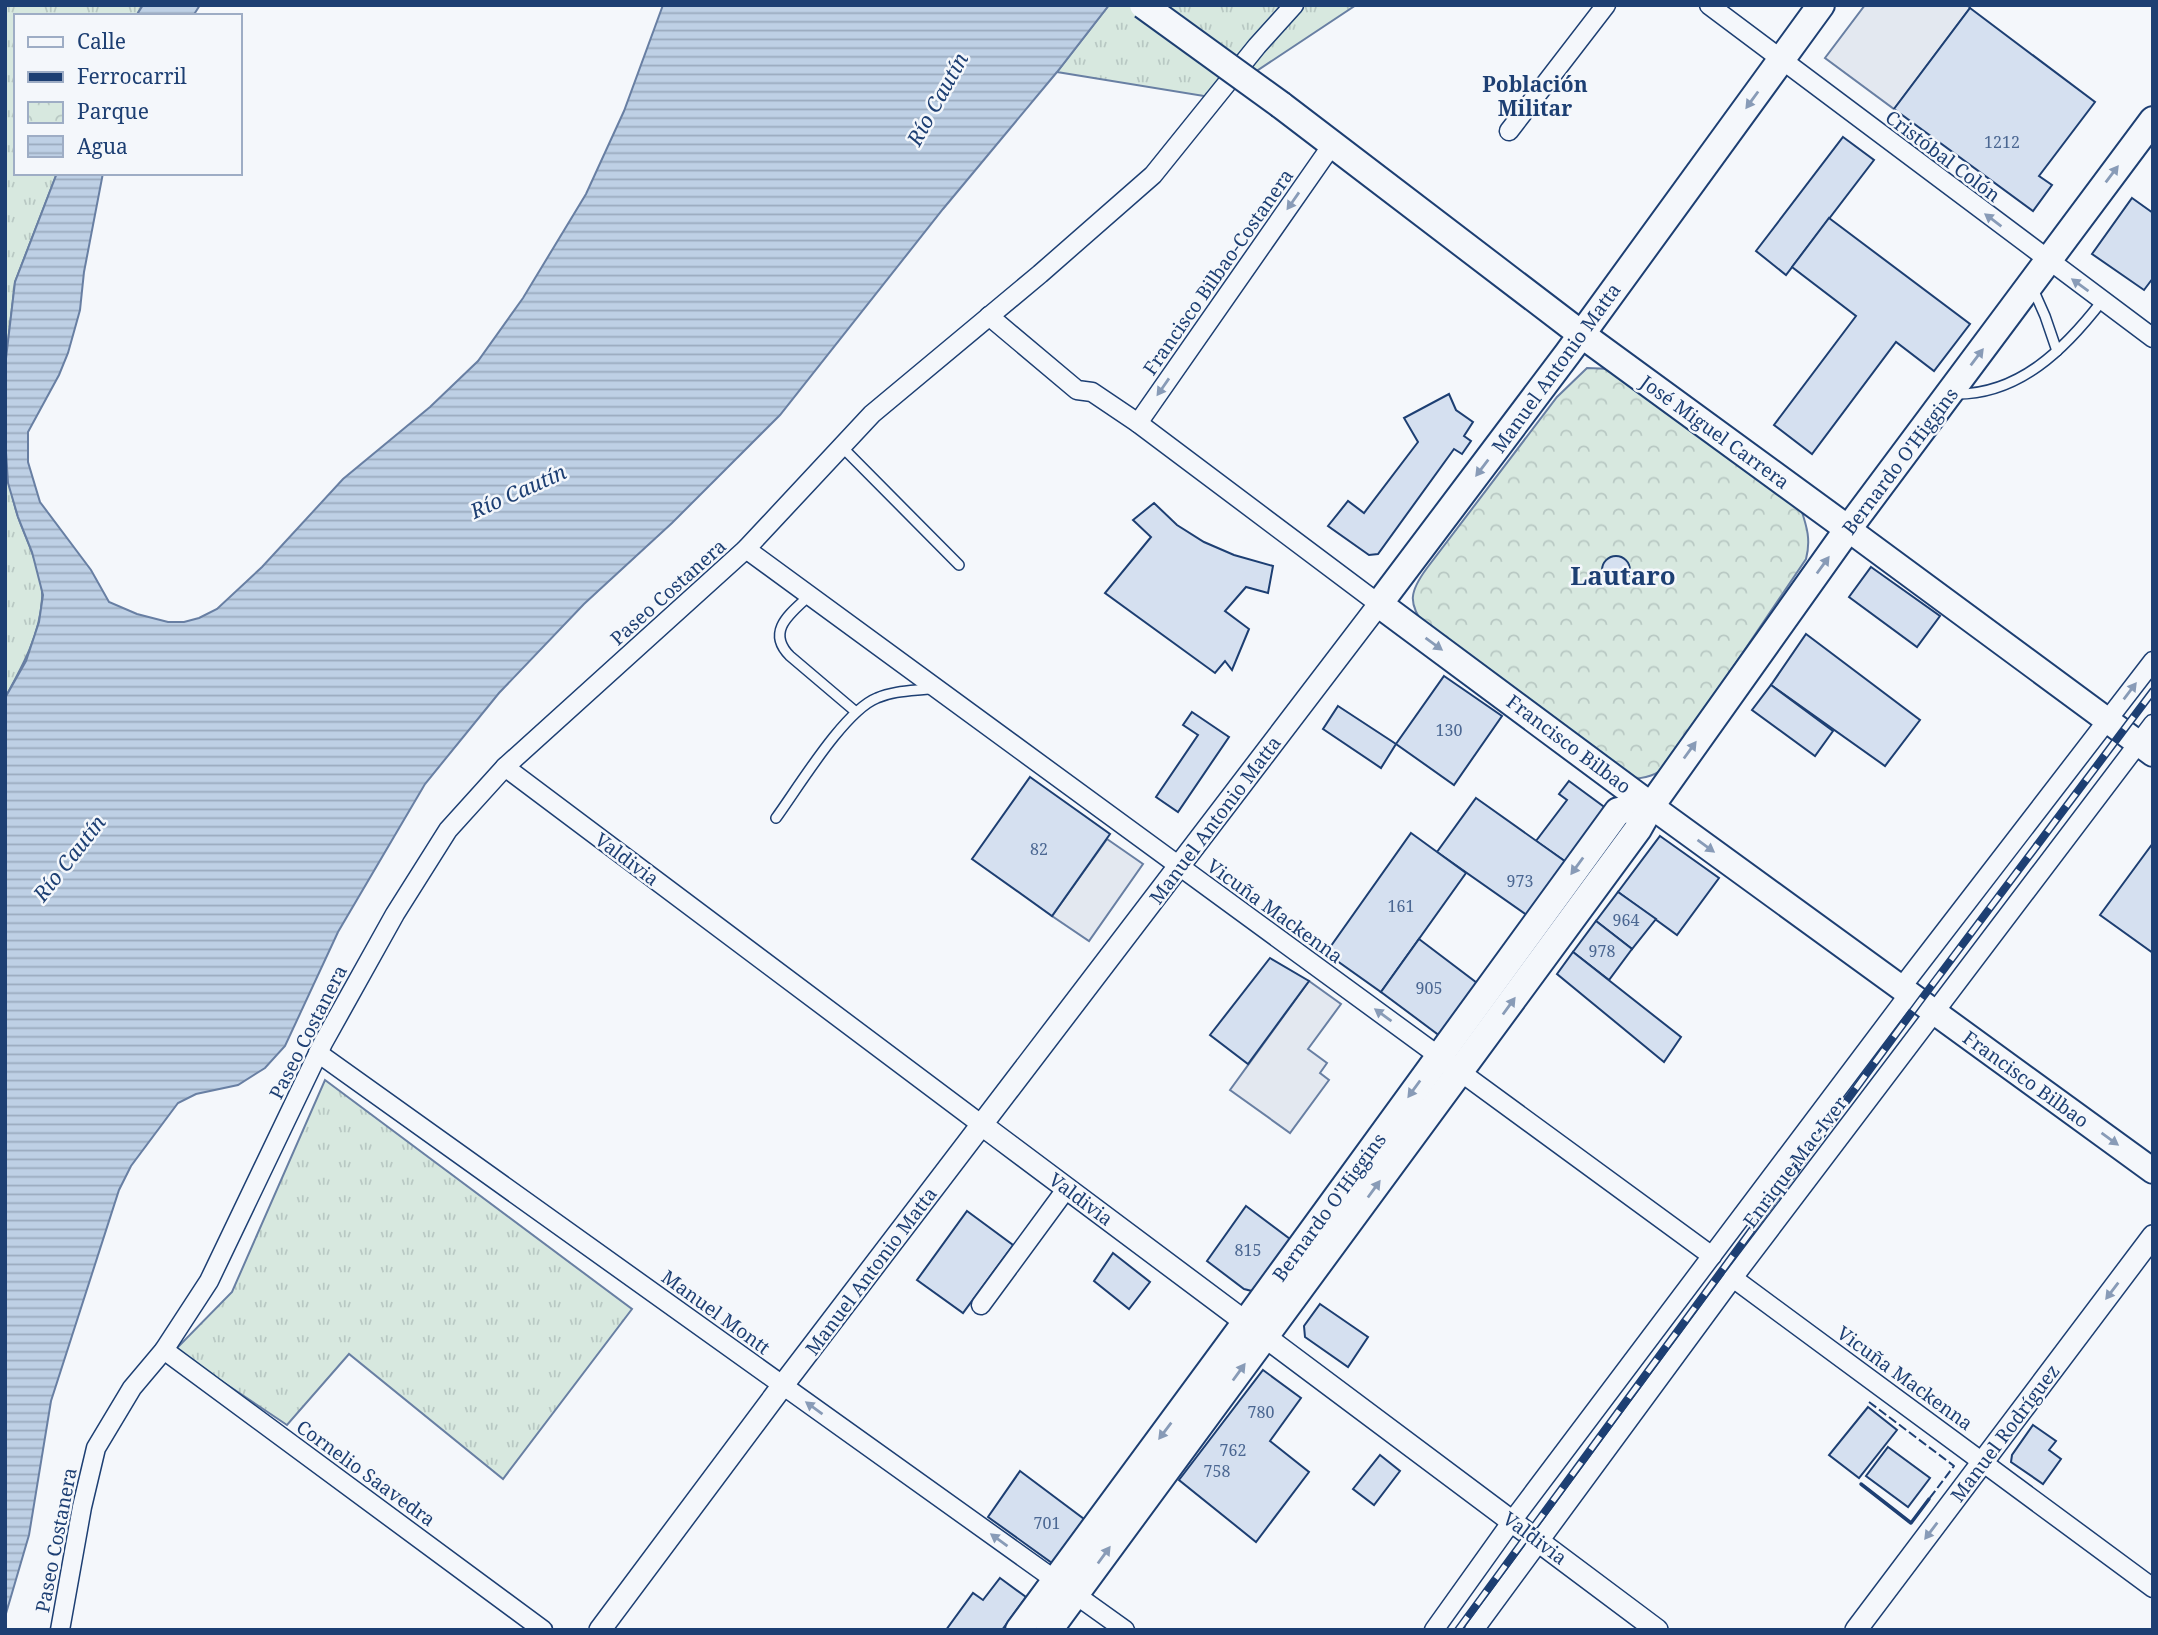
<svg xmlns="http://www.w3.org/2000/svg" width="2158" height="1635" viewBox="0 0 2158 1635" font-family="'Noto Serif',serif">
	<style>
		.grass { fill: url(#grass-tufts); stroke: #687fa3; stroke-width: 2 }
		.park { fill: url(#park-crowns); stroke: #687fa3; stroke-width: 2 }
		.parking { fill: #e3e8f0; stroke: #687fa3; stroke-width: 2 }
		.water { fill: url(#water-rules); stroke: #687fa3; stroke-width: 2 }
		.building { fill: #d5e0f0; stroke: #1d3f73; stroke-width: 2 }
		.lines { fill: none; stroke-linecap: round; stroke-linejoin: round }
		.service-casing { stroke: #1d3f73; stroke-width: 12 }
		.minor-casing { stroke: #1d3f73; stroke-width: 21 }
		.tertiary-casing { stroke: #1d3f73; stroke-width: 24 }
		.secondary-casing { stroke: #1d3f73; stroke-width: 28 }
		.primary-casing { stroke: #1d3f73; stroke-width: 30 }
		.service { stroke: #f4f7fb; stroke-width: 9 }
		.minor { stroke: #f4f7fb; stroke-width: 18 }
		.tertiary { stroke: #f4f7fb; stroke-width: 21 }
		.secondary { stroke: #f4f7fb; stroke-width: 24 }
		.primary { stroke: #f4f7fb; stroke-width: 26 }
		.rail-casing { stroke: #1d3f73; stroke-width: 8 }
		.rail { stroke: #f4f7fb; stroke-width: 5; stroke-dasharray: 16; stroke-linecap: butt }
		.primary-bridge-casing { stroke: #1d3f73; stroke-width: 30; stroke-linecap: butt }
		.primary-bridge { stroke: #f4f7fb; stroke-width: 26 }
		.fence { stroke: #1d3f73; stroke-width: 2; stroke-dasharray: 9 3.5; stroke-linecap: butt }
		.wall { stroke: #1d3f73; stroke-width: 3.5 }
		.oneway { fill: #889bb7 }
		.labels { text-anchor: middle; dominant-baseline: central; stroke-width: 5; stroke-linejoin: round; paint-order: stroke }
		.number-label { font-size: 16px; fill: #4b6792 }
		.street-label { font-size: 19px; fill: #1d3f73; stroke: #f4f7fb }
		.neighbourhood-label { font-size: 21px; font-weight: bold; fill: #1d3f73; stroke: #f4f7fb }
		.water-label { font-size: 21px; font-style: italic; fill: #1d3f73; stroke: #f4f7fb }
		.district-label { font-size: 26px; font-weight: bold; fill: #1d3f73; stroke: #f4f7fb }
	</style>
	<defs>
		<pattern id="grass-tufts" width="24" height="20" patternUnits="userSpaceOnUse" patternTransform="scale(1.75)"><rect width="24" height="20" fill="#d7e8df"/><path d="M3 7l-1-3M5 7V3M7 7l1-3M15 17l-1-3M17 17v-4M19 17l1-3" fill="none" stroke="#b8c8c3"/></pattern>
		<pattern id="park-crowns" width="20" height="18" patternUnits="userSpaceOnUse" patternTransform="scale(1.75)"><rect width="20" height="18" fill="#d7e8df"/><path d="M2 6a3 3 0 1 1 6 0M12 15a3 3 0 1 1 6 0" fill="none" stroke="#b8c8c3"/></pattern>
		<pattern id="water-rules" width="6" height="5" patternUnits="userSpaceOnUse" patternTransform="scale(1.75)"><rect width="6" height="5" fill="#bed0e5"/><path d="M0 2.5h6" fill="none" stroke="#9aaabe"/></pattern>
	</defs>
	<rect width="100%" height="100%" fill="#f4f7fb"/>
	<!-- grass -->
	<g class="grass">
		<path d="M5,5H143L136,16H16V173H57L15,282L5,367Z"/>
		<path d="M1109,5H1356L1216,98L1057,72Z"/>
		<path d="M5,437C7,465 9,490 18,517C26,540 44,574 42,599C40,635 22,667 5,698Z"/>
		<path d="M325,1080L632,1309L503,1479L349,1354L287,1425L175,1350L232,1292Z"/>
	</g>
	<!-- park -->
	<path class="park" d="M1587,368L1612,369L1801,509C1807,527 1811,540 1806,559L1671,759C1660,774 1652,777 1633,779L1425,626C1407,603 1410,591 1427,568L1557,397Z"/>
	<!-- parking -->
	<g class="parking">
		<path d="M1865,5H1967L1970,8L1894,109L1825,58Z"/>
		<path d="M1107,839L1143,864L1089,941L1052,916Z"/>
		<path d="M1309,981L1341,1004L1308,1049L1327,1063L1320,1073L1329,1080L1290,1133L1230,1090Z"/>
	</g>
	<!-- water -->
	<g class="water">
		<path d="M143,5H200L193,16H136Z"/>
		<path d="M663,5H1109L1057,72L943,209L780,415L672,523L584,604L499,693L425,784L338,932L285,1046L265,1068L238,1085L196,1094L178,1103L131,1166L119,1190L51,1401L29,1535L5,1617V698L26,661L39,622L43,595L32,552L18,517L8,483L5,437V367L15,282L57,173H103L84,272L80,310L68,353L59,375L28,432V462L40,502L91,570L109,602L137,614L168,622H184L199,618L217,609L262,567L343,479L430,407L478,361L523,298L586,194L624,111Z"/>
	</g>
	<!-- building -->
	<g class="building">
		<path d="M1970,8L2095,102L2039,176L2052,185L2033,211L1894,109Z"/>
		<path d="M1843,137L1874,160L1786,275L1756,251Z"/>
		<path d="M2132,198L2153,213V278L2144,290L2092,254Z"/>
		<path d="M1829,218L1970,324L1934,371L1896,342L1812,454L1774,425L1856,316L1792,267Z"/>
		<path d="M1449,394L1456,410L1473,422L1464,436L1471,441L1462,454L1454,449L1378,554L1369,555L1328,526L1348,501L1364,513L1418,442L1404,418Z"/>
		<path d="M1154,503L1177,525L1204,542L1234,555L1273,566L1268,593L1246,587L1225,611L1249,629L1232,670L1225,661L1215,673L1105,593L1151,537L1133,520Z"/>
		<circle cx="1616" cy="570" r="14"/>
		<path d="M1871,567L1940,616L1917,647L1849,597Z"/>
		<path d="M1806,634L1920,720L1885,766L1771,685Z"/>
		<path d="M1444,676L1502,716L1454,785L1396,744Z"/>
		<path d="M1771,685L1833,731L1815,756L1752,710Z"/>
		<path d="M1338,706L1396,744L1381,768L1323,729Z"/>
		<path d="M1192,712L1229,737L1178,812L1156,797L1198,735L1183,725Z"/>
		<path d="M1030,777L1110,834L1052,916L972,859Z"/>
		<path d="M1569,781L1607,809L1566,862L1536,841L1567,800L1559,794Z"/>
		<path d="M1476,798L1566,862L1528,916L1437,852Z"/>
		<path d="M1411,833L1466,873L1381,992L1326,953Z"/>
		<path d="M1660,836L1719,878L1677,935L1618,892Z"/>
		<path d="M2153,843V953L2100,915Z"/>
		<path d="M1618,892L1656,919L1632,949L1596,921Z"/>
		<path d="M1596,921L1632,949L1609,980L1573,952Z"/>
		<path d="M1419,939L1477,983L1440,1036L1381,992Z"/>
		<path d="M1573,952L1681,1037L1664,1062L1557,974Z"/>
		<path d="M1270,958L1309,981L1248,1064L1210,1035Z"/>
		<path d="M1246,1206L1290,1239L1252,1291L1244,1289L1207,1261Z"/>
		<path d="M967,1211L1013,1245L963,1313L917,1280Z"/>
		<path d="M1113,1253L1150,1282L1129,1309L1094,1281Z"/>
		<path d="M1320,1304L1368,1337L1348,1367L1305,1337L1304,1326Z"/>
		<path d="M1263,1370L1301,1398L1270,1441L1309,1472L1256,1542L1179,1480Z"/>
		<path d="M1868,1407L1897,1430L1859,1478L1829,1455Z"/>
		<path d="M2033,1425L2056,1441L2049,1450L2061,1459L2043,1484L2011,1462L2012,1455Z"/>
		<path d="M1888,1447L1930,1478L1908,1507L1866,1476Z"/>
		<path d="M1380,1455L1400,1471L1374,1505L1353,1489Z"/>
		<path d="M1020,1471L1084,1519L1052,1563L988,1517Z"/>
		<path d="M1000,1578L1026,1597L1002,1630H946L973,1593L983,1600Z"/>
	</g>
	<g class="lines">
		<!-- service casing -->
		<g class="service-casing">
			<g id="service">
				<path d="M2033,289L2045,316L2057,351"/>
				<path d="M1955,394C2019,395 2065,349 2102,301"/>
				<path d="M842,447L959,565"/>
				<path d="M809,596C791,613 765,631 790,656L856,712"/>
				<path d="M776,818C798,788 844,711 877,698C895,690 916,691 936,688"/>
			</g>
		</g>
		<!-- minor casing -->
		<g class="minor-casing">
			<g id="minor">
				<path d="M1709,5L2153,338"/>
				<path d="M1509,131L1606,5"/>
				<path d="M989,316L1077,390L1092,392L1138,423L1379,604"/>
				<path d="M1138,423L1332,145"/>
				<path d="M746,549L1712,1256"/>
				<path d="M505,767L982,1125"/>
				<path d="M1901,988L2153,661"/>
				<path d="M318,1053L1125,1630"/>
				<path d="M1733,1278L2153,1588"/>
				<path d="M981,1305L1067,1188"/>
				<path d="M164,1350L543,1630"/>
				<path d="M60,1630L82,1507L96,1448L132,1388L164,1350L209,1281L323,1043L395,914L448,830L505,767L746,549L872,414L1040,274L1153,175L1257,46L1294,5"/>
				<path d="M1434,1630L1512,1521L1909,994"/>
				<path d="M1474,1630L1733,1278L2153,724"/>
			</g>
		</g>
		<!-- tertiary casing -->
		<g class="tertiary-casing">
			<g id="tertiary">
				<path d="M982,1125L1657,1630"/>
				<path d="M600,1630L783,1385L1379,604"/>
				<path d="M1856,1630L2153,1236"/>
			</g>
		</g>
		<!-- secondary casing -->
		<g class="secondary-casing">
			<g id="secondary">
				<path d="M1848,529L2153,754"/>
				<path d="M1651,806L2153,1171"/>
			</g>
		</g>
		<!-- primary casing -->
		<g class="primary-casing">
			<g id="primary">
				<path d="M1281,105L1581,334L1848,529"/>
				<path d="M1651,806L1379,604L1568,353L1821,5"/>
				<path d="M1019,1630L1246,1322L1618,811L1651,806"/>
				<path d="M1049,1630L1638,829L1651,806L1848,529L2153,120"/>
			</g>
		</g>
		<!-- service -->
		<use href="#service" class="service"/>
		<!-- minor -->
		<use href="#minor" class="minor"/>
		<!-- tertiary -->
		<use href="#tertiary" class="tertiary"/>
		<!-- secondary -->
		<use href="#secondary" class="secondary"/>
		<!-- primary -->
		<use href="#primary" class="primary"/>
		<!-- rail casing -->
		<g class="rail-casing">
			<path id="rail" d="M1458,1630L1920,1001L2153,691"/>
		</g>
		<!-- rail -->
		<use href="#rail" class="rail"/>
		<!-- primary-bridge casing -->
		<g class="primary-bridge-casing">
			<path id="primary-bridge" d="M1143,5L1281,105"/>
		</g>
		<!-- primary-bridge -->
		<use href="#primary-bridge" class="primary-bridge"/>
		<!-- fence -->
		<path class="fence" d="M1869,1402L1954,1466L1929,1499"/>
		<!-- wall -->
		<path class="wall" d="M1861,1484L1911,1523L1929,1499"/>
	</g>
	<!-- one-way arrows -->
	<defs><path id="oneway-solid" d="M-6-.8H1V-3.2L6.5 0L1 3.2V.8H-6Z" transform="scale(1.75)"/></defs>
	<g class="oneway">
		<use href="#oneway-solid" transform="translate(1752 100) rotate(126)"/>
		<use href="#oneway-solid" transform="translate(2112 174) rotate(-53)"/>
		<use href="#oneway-solid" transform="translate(1293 201) rotate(125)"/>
		<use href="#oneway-solid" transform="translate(1993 220) rotate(-143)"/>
		<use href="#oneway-solid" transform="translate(2080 285) rotate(-144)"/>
		<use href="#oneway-solid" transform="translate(1977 357) rotate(-53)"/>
		<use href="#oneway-solid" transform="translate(1163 387) rotate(125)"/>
		<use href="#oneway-solid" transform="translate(1482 468) rotate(127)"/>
		<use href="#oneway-solid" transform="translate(1823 565) rotate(-54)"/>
		<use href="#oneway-solid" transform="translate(1434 644) rotate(36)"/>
		<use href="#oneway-solid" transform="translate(2130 691) rotate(-53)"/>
		<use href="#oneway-solid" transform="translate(1690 750) rotate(-54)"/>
		<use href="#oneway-solid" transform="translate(1706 846) rotate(36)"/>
		<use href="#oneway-solid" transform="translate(1577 866) rotate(126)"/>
		<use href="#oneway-solid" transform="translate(1509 1006) rotate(-54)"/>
		<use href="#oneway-solid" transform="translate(1383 1015) rotate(-144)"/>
		<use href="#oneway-solid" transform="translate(1414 1089) rotate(126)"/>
		<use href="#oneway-solid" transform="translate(2110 1139) rotate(36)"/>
		<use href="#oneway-solid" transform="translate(1374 1189) rotate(-54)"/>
		<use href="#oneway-solid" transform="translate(2112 1291) rotate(127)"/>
		<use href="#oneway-solid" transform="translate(1239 1372) rotate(-54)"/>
		<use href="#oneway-solid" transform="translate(814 1408) rotate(-144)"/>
		<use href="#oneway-solid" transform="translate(1165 1431) rotate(127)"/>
		<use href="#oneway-solid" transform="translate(1931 1531) rotate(127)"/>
		<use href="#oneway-solid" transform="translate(999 1540) rotate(-144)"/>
		<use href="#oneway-solid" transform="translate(1104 1555) rotate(-54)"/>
	</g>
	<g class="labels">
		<!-- number labels -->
		<g class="number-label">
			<text x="2002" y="142">1212</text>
			<text x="1449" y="730">130</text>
			<text x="1039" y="849">82</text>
			<text x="1520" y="881">973</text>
			<text x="1401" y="906">161</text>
			<text x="1626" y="920">964</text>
			<text x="1602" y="951">978</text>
			<text x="1429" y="988">905</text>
			<text x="1248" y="1250">815</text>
			<text x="1261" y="1412">780</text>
			<text x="1233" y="1450">762</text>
			<text x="1217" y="1471">758</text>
			<text x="1047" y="1523">701</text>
		</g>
		<!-- street labels -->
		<g class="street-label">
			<text transform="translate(1943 156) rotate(37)">Cristóbal Colón</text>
			<text transform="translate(1218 272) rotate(-55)">Francisco Bilbao-Costanera</text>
			<text transform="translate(1556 368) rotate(-54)">Manuel Antonio Matta</text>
			<text transform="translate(1715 432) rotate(36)">José Miguel Carrera</text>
			<text transform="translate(1900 461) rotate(-53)">Bernardo O'Higgins</text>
			<text transform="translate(668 592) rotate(-42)">Paseo Costanera</text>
			<text transform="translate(1569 744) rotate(37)">Francisco Bilbao</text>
			<text transform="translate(1215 820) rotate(-53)">Manuel Antonio Matta</text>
			<text transform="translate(627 859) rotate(37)">Valdivia</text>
			<text transform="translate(1275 911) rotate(36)">Vicuña Mackenna</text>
			<text transform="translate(308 1032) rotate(-63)">Paseo Costanera</text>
			<text transform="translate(2026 1079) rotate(36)">Francisco Bilbao</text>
			<text transform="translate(1795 1162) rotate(-53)">Enrique Mac Iver</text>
			<text transform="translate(1081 1199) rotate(37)">Valdivia</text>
			<text transform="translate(1329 1207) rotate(-54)">Bernardo O'Higgins</text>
			<text transform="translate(871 1271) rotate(-53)">Manuel Antonio Matta</text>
			<text transform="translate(716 1312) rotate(36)">Manuel Montt</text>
			<text transform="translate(1905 1378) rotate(36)">Vicuña Mackenna</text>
			<text transform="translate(2005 1433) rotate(-53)">Manuel Rodríguez</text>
			<text transform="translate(366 1473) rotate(36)">Cornelio Saavedra</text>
			<text transform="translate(1535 1538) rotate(37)">Valdivia</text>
			<text transform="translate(56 1540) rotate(-79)">Paseo Costanera</text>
		</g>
		<!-- neighbourhood labels -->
		<g class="neighbourhood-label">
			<text x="1535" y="84">Población<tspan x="1535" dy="24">Militar</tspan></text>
		</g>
		<!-- water labels -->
		<g class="water-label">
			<text transform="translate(937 99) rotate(-61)">Río Cautín</text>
			<text transform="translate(518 491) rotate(-24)">Río Cautín</text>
			<text transform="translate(69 858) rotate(-52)">Río Cautín</text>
		</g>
		<!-- district labels -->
		<g class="district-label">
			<text x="1623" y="575">Lautaro</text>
		</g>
	</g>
	<!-- border -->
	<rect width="2158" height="1635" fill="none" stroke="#1d3f73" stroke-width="14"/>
	<!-- legend -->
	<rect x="14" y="14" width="228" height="161" fill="#f4f7fb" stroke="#9eadc5" stroke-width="2"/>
	<rect x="28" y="37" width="35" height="10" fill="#f4f7fb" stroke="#9eadc5" stroke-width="2"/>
	<text x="77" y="49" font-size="21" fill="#1d3f73">Calle</text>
	<rect x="28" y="72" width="35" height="10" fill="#1d3f73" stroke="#9eadc5" stroke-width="2"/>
	<text x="77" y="84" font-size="21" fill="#1d3f73">Ferrocarril</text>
	<rect x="28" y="102" width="35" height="21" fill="url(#park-crowns)" stroke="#9eadc5" stroke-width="2"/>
	<text x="77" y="119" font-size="21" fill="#1d3f73">Parque</text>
	<rect x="28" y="136" width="35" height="21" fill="url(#water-rules)" stroke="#9eadc5" stroke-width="2"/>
	<text x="77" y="154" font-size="21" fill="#1d3f73">Agua</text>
</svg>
